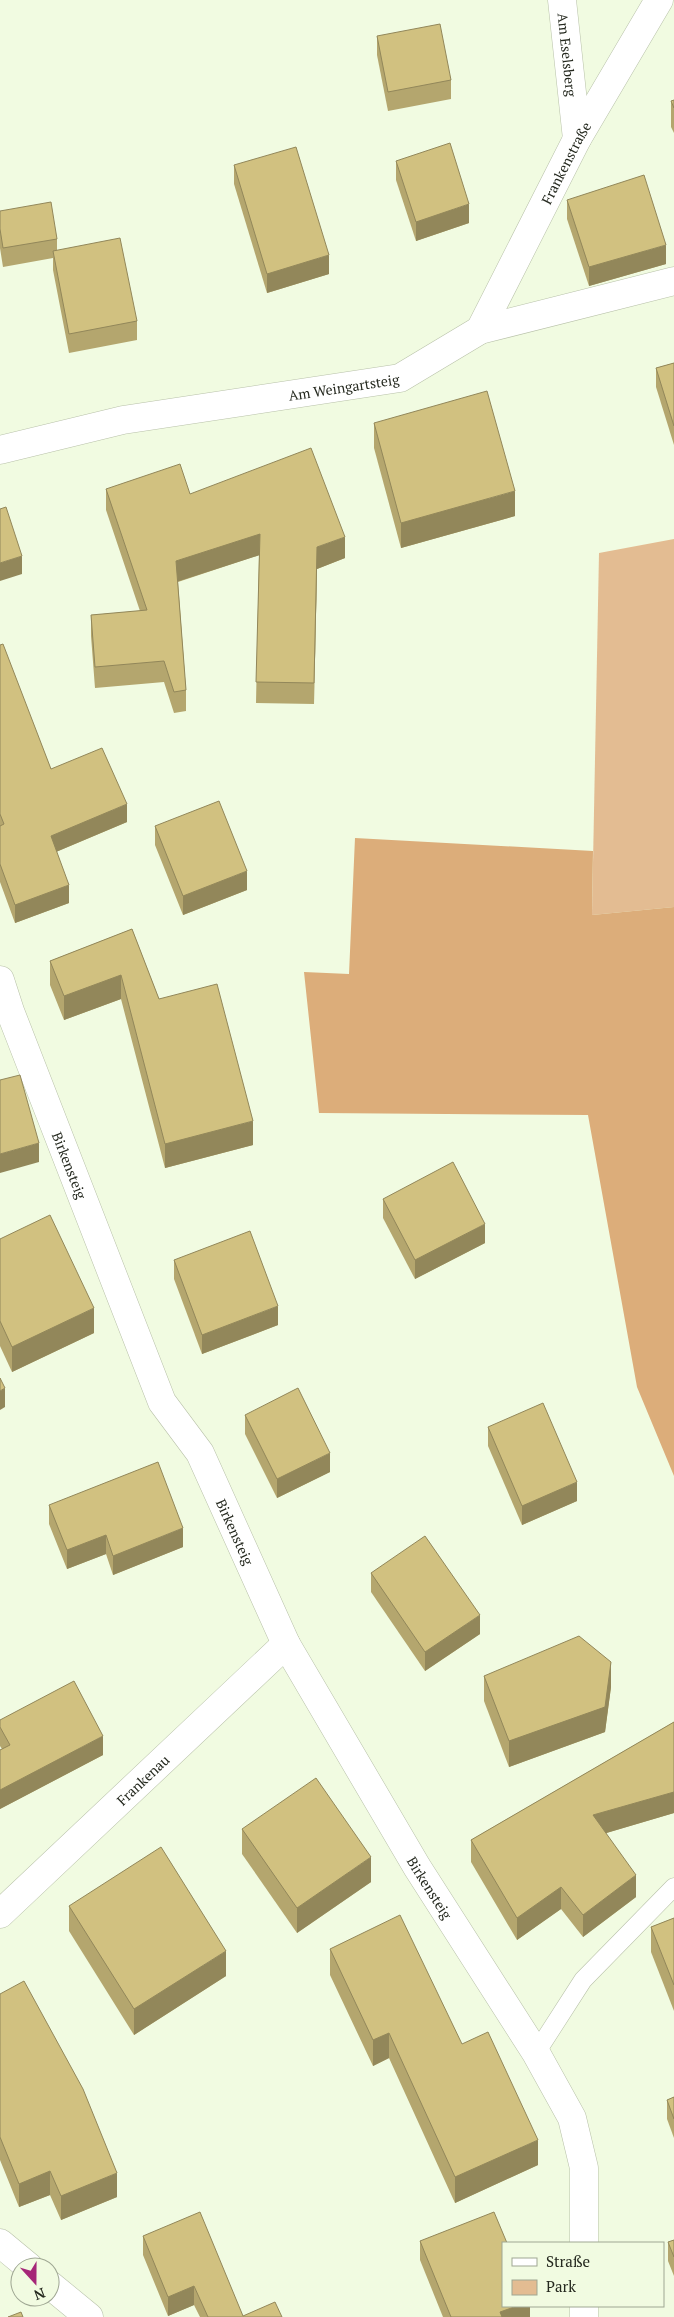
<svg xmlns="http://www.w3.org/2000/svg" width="674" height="2317" viewBox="0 0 674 2317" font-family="'PT Serif',serif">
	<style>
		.green { fill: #e3bc92 }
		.forest { fill: #dcad7a }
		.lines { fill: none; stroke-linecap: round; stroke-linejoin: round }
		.lane-casing { stroke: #b8c1a9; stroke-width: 19 }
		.street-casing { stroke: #b8c1a9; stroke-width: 29 }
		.lane { stroke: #fff; stroke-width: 18 }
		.street { stroke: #fff; stroke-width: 28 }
		.wall { fill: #b4a66e }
		.shaded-wall { fill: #92875a }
		.building { fill: #d1c180; stroke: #92875a }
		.labels { text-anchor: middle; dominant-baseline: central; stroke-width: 4; stroke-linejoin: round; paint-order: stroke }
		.street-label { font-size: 14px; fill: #25291f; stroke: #f1fbe1 }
	</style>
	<rect width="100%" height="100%" fill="#f1fbe1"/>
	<!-- green -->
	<path class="green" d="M674,539V907L592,915L599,553Z"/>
	<!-- forest -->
	<path class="forest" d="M355,838L593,851L592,915L674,907V1476L637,1387L588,1115L319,1113L304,972L349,974Z"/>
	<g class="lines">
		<!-- lane casing -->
		<g class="lane-casing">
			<path id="lane" d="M536,2053L583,1980L674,1887"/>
		</g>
		<!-- street casing -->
		<g class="street-casing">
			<g id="street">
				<path id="s1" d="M562,0L577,139"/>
				<path id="s2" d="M480,330L577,139L659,0"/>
				<path id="s3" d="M0,450L123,420L400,378L480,330L674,281"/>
				<path id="s4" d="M0,980L10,1011L162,1402L200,1453L286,1644L417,1867L536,2053L572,2118L584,2168V2243"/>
				<path id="s5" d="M0,1914L286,1644"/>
				<path d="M0,2243L29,2267"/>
				<path d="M50,2285L89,2317"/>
				<path d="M584,2317V2306"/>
			</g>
		</g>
		<!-- lane -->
		<use href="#lane" class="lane"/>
		<!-- street -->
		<use href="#street" class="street"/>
	</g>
	<!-- wall -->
	<g class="wall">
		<path d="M377,36L451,80V99L388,111L377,55Z"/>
		<path d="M674,100V133L671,127V101Z"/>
		<path d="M396,161L469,223L416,241L396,180Z"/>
		<path d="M234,165L329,274L267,293L234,184Z"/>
		<path d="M567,200L666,264L589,286L567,219Z"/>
		<path d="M0,211L57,239V250L137,321V340L69,353L53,270V258L3,267L0,248Z"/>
		<path d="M674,363V445L656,387V368Z"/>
		<path d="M374,423L515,516L401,548L374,448Z"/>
		<path d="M106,489L190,494L345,558L317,569L314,704L256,703L259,555L178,582L186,690V711L174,713L164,682L95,688L91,636V615L140,611L106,510Z"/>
		<path d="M0,645L51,769L127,822L56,852L69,903L15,923L0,882Z"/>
		<path d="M155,826L247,890L183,915L155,845Z"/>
		<path d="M132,929L159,999L253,1145L165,1168L121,999L64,1020L50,985V961Z"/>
		<path d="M383,1199L485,1243L415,1279L383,1218Z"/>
		<path d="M0,1239L94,1333L12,1372L0,1346Z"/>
		<path d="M174,1260L278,1325L202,1354L174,1279Z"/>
		<path d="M245,1415L330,1472L277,1498L245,1434Z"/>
		<path d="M488,1427L577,1501L522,1525L488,1446Z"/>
		<path d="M49,1505L183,1547L113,1575L106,1554L67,1569L49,1524Z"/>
		<path d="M371,1573L480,1634L425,1671L371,1592Z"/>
		<path d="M484,1676L611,1687L605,1732L509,1767L484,1701Z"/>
		<path d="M0,1720L103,1755L0,1809V1750L2,1749L0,1746Z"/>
		<path d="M674,1722V1813L606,1833L636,1897L583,1937L561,1909L517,1940L471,1862V1840Z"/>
		<path d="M242,1829L371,1882L297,1933L242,1854Z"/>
		<path d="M69,1906L226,1976L134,2035L69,1931Z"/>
		<path d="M674,1918V2011L651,1952V1927Z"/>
		<path d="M330,1949L538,2165L455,2203L389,2058L373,2066L330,1975Z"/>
		<path d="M0,1994L117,2197L61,2220L50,2195L19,2207L0,2160Z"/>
		<path d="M674,2097V2138L667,2119V2100Z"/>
		<path d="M143,2236L243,2316L282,2317H200L194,2305L168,2316L143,2255Z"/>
		<path d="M674,2240V2276L668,2261V2242Z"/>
		<path d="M420,2241L530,2306V2317H443L420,2260Z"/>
	</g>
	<!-- shaded-wall -->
	<g class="shaded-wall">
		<path d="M469,204V223L416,241V222Z"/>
		<path d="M666,245V264L589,286V267Z"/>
		<path d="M329,255V274L267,293V274Z"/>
		<path d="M515,491V516L401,548V523Z"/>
		<path d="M260,534V555L176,582V561Z"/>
		<path d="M345,537V558L317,569L314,704L317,547Z"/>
		<path d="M22,556V574L0,581V563Z"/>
		<path d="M127,804V822L51,854V836Z"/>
		<path d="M247,871V890L183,915V896Z"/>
		<path d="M69,885V903L15,923V905Z"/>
		<path d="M121,975V999L64,1020V996Z"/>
		<path d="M253,1121V1145L165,1168V1144Z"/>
		<path d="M39,1143V1162L0,1173V1154Z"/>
		<path d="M485,1224V1243L415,1279V1260Z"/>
		<path d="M278,1306V1325L202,1354V1335Z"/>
		<path d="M94,1308V1333L12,1372V1347Z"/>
		<path d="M5,1388V1407L0,1410V1391Z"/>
		<path d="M330,1453V1472L277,1498V1479Z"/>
		<path d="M577,1482V1501L522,1525V1506Z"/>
		<path d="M183,1528V1547L113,1575V1556Z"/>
		<path d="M106,1535V1554L67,1569V1550Z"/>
		<path d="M480,1615V1634L425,1671V1652Z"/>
		<path d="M611,1662V1687L605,1732L509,1767V1741Z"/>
		<path d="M103,1736V1755L0,1809V1790Z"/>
		<path d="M674,1792V1813L593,1837V1815Z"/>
		<path d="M371,1857V1882L297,1933V1908Z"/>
		<path d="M636,1875V1897L583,1937V1915Z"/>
		<path d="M561,1887V1909L517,1940V1918Z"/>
		<path d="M226,1951V1976L134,2035V2009Z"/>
		<path d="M389,2033V2058L373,2066V2040Z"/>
		<path d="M538,2140V2165L455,2203V2177Z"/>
		<path d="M50,2171V2195L19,2207V2184Z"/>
		<path d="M117,2173V2197L61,2220V2196Z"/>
		<path d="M194,2286V2305L168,2316V2297Z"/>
		<path d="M517,2306H530V2317H500V2312Z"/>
	</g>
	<!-- building -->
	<g class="building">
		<path d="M440,24L451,80L388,92L377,36Z"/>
		<path d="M674,100V108L671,101Z"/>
		<path d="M450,143L469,204L416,222L396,161Z"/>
		<path d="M296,147L329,255L267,274L234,165Z"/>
		<path d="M644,175L666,245L589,267L567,200Z"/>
		<path d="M51,202L57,239L3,248L0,229V211Z"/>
		<path d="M120,238L137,321L69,334L53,251Z"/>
		<path d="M674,363V426L656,368Z"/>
		<path d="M487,391L515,491L401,523L374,423Z"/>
		<path d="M311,448L345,537L317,547L314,683L256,682L260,534L176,561L186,690L174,692L164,661L95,667L91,615L147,610L106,489L180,464L190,494Z"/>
		<path d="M6,507L22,556L0,563V509Z"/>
		<path d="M3,644L51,769L102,748L127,804L51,836L69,885L15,905L0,864V826L4,824L0,814V645Z"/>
		<path d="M219,801L247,871L183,896L155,826Z"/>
		<path d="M132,929L159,999L217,984L253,1121L165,1144L121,975L64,996L50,961Z"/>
		<path d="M20,1075L39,1143L0,1154V1080Z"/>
		<path d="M453,1162L485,1224L415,1260L383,1199Z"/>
		<path d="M50,1215L94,1308L12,1347L0,1321V1239Z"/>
		<path d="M250,1231L278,1306L202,1335L174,1260Z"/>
		<path d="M0,1378L5,1388L0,1391Z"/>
		<path d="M298,1388L330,1453L277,1479L245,1415Z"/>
		<path d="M543,1403L577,1482L522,1506L488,1427Z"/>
		<path d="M158,1462L183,1528L113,1556L106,1535L67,1550L49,1505Z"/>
		<path d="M425,1536L480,1615L425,1652L371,1573Z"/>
		<path d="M579,1636L611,1662L605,1707L509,1741L484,1676Z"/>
		<path d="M74,1681L103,1736L0,1790V1750L10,1745L0,1727V1720Z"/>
		<path d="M674,1722V1792L593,1815L636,1875L583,1915L561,1887L517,1918L471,1840Z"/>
		<path d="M316,1778L371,1857L297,1908L242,1829Z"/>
		<path d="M161,1847L226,1951L134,2009L69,1906Z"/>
		<path d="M400,1915L462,2044L488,2032L538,2140L455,2177L389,2033L373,2040L330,1949Z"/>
		<path d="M674,1918V1985L651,1927Z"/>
		<path d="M24,1981L83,2089L117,2173L61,2196L50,2171L19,2184L0,2137V1994Z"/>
		<path d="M674,2097V2119L667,2100Z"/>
		<path d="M200,2212L243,2316L275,2302L282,2317H208L194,2286L168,2297L143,2236Z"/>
		<path d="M494,2212L507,2243H503V2306H517L500,2312L502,2317H451L420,2241Z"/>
		<path d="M674,2240V2257L668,2242Z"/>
		<path d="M21,2312L23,2317H8Z"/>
	</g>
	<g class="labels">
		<!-- street labels -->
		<g class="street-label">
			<text stroke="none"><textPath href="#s1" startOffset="55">Am Eselsberg</textPath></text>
			<text stroke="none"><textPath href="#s2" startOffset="188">Frankenstraße</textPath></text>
			<text stroke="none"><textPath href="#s3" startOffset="350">Am Weingartsteig</textPath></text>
			<text stroke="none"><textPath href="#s4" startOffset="198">Birkensteig</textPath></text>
			<text stroke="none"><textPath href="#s4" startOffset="602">Birkensteig</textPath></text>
			<text stroke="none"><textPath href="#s5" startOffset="196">Frankenau</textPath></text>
			<text stroke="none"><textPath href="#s4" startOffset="1008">Birkensteig</textPath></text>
		</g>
	</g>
	<!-- legend -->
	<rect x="502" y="2242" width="162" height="65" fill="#f1fbe1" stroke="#9fa793"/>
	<rect x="512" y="2258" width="25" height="8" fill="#ffffff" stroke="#9fa793"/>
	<text x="546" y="2267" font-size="15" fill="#25291f">Straße</text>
	<rect x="512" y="2280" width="25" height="15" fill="#e3bc92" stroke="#9fa793"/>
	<text x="546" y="2292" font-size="15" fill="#25291f">Park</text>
	<!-- north arrow -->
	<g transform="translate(35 2282) rotate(159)"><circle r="24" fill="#f1fbe1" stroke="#9fa793"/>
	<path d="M0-4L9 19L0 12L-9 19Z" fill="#a52778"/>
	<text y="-8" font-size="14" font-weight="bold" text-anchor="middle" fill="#25291f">N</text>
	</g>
</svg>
